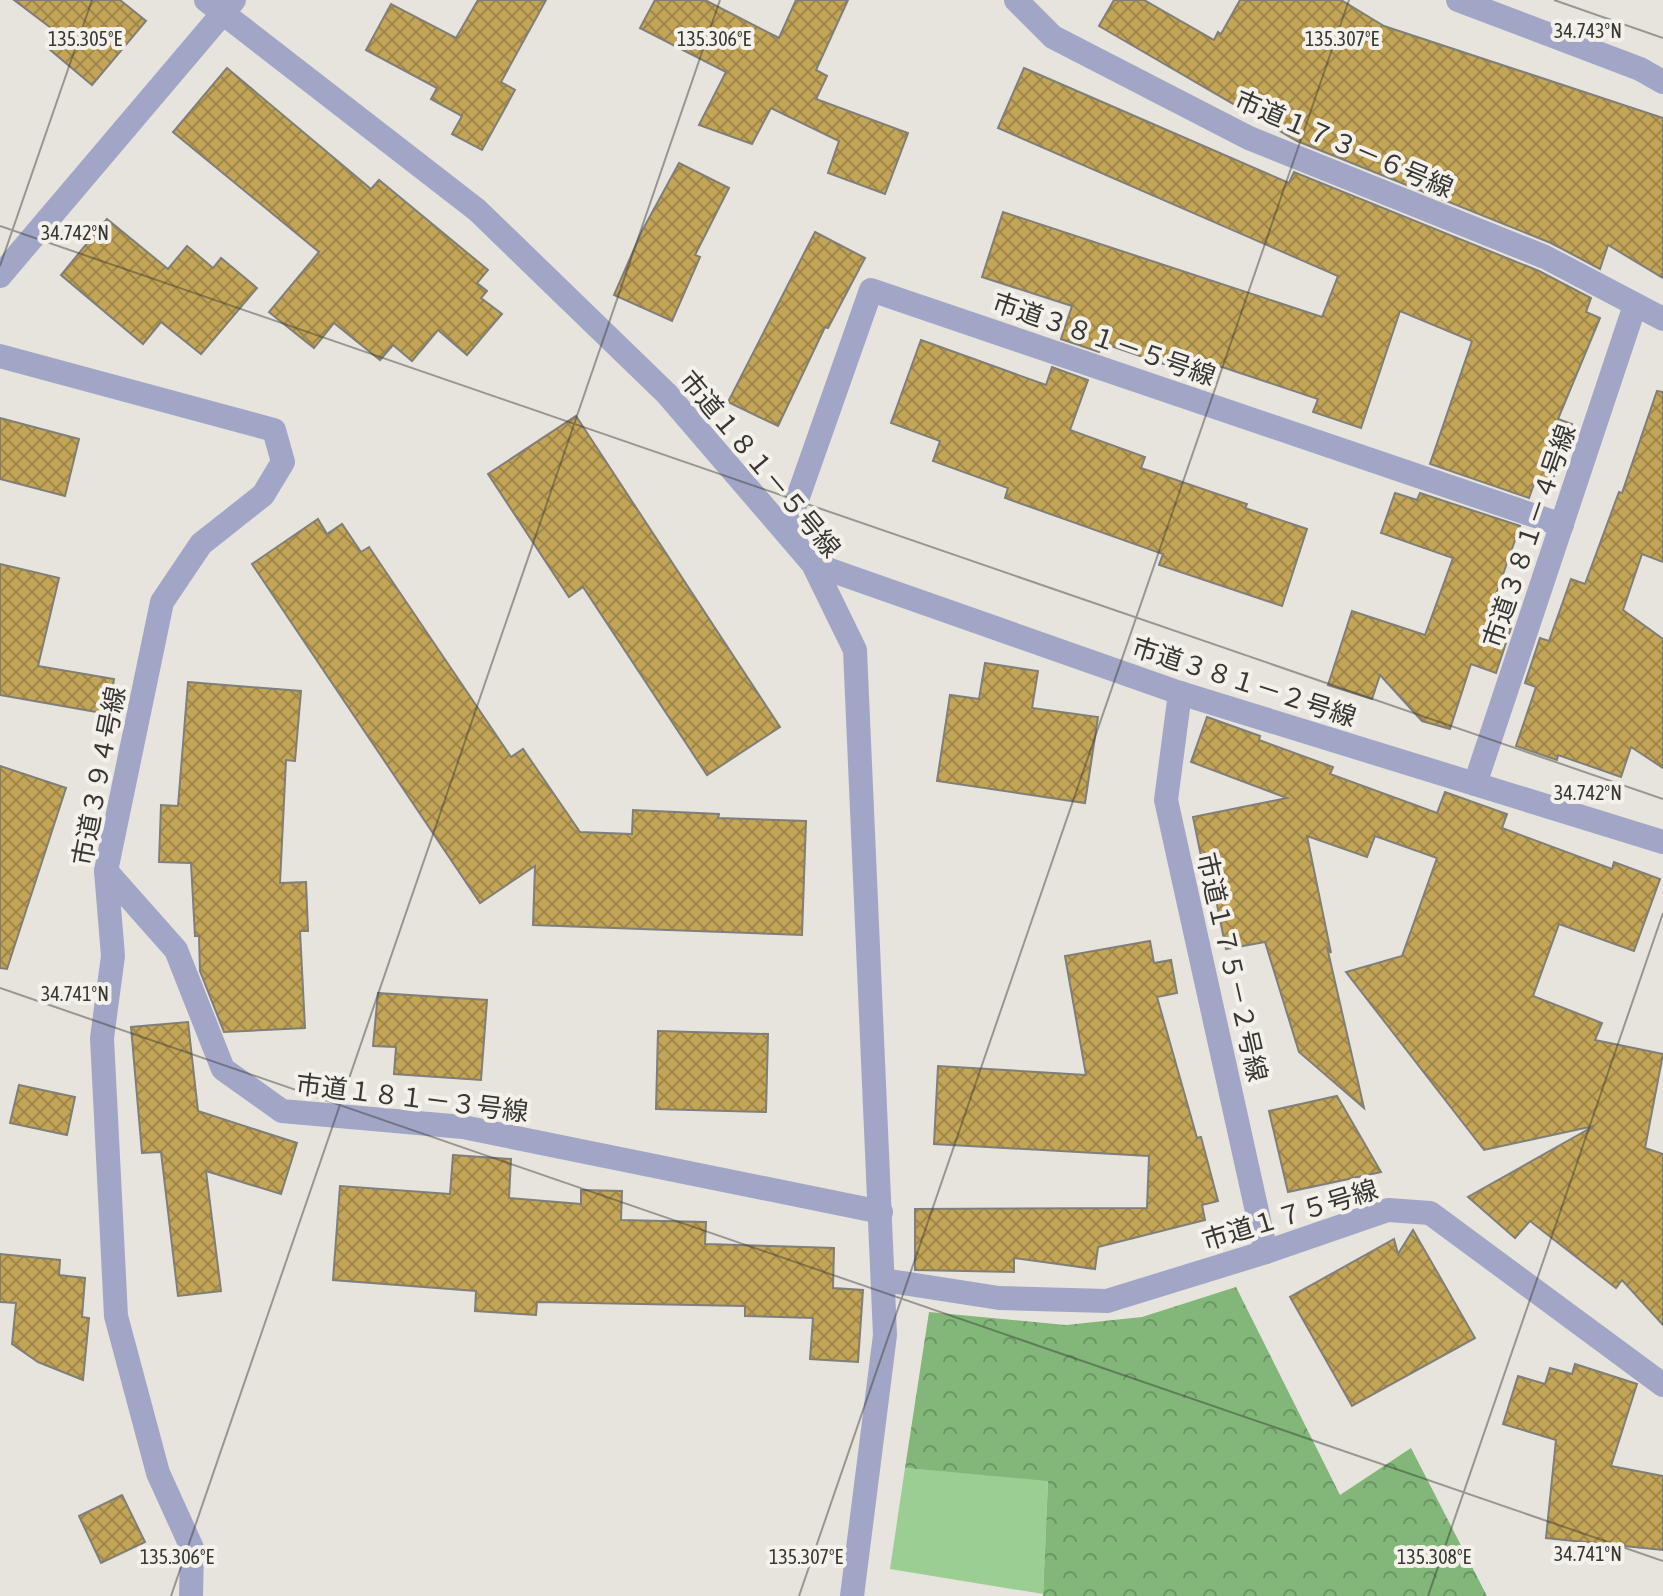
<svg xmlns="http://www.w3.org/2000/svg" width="1663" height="1596" viewBox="0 0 1663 1596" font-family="'Asap Condensed','Noto Sans JP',sans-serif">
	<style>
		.green { fill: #9bce92 }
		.forest { fill: url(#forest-crowns) }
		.building { fill: url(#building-cross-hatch); stroke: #807e78; stroke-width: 2 }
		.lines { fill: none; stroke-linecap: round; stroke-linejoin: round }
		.minor { stroke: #a1a6c6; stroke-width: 24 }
		.ticks { fill: none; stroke: #383734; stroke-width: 2; stroke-opacity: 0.45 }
		.labels { text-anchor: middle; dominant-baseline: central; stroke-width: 8; stroke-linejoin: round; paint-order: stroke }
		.street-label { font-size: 26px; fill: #383734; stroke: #f4f1eb }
		.ticks-label { font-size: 20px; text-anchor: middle; fill: #383734; stroke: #f4f1eb; stroke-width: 8; stroke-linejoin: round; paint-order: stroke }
	</style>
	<defs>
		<pattern id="forest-crowns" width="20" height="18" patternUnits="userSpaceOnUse" patternTransform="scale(2)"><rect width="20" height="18" fill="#82b779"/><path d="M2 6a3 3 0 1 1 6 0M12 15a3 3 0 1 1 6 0" fill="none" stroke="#6b9664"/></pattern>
		<pattern id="building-cross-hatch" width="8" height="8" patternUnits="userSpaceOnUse" patternTransform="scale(2)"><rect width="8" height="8" fill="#c3a557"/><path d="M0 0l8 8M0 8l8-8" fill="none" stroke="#9f8749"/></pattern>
	</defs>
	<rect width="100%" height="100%" fill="#e7e4dd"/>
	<!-- green -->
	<path class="green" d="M905,1468L1048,1480L1043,1594L890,1569Z"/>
	<!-- forest -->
	<path class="forest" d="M1236,1287L1340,1495L1411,1448L1487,1596H1043L1048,1481L905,1468L929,1312L1066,1325L1142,1317Z"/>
	<!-- building -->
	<g class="building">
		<path d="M14,0H120L146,21L92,85L48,48L59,34Z"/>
		<path d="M478,0H546L501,82L515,90L482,150L452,134L462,116L431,99L437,88L366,50L391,4L456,38Z"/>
		<path d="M655,0H705L779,38L796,0H848L816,70L827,76L816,99L908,133L885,194L828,173L839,141L771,108L752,144L699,125L726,72L640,28Z"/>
		<path d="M1114,0H1144L1214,40L1218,32L1221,34L1240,0H1341L1384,26L1663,118V278L1608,245L1600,269L1551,243L1297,141L1099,26Z"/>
		<path d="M227,68L371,189L379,180L488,270L477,283L487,291L481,298L502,314L467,355L438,330L412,361L393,345L380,360L334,323L314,348L269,312L319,252L173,132Z"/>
		<path d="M1024,68L1289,183L1294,172L1539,271L1591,298L1586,312L1600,318L1558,419L1572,424L1549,490L1534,484L1529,498L1430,464L1472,341L1400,311L1361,428L1313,412L1318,399L1210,363L1205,378L1102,343L1099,352L1061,339L1072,306L982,277L1003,212L1322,317L1338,276L998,128Z"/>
		<path d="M679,163L729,188L695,255L700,257L672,321L614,295L642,231Z"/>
		<path d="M107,219L168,269L187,246L213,268L221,258L257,288L201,354L161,322L143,344L61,275Z"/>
		<path d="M815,232L865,258L828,328L825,327L778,426L728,402Z"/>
		<path d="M921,340L1046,385L1052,367L1088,380L1070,430L1145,457L1141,468L1247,504L1245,508L1307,529L1282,606L1159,565L1163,554L1005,498L1008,488L933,461L940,441L891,423Z"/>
		<path d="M1657,391L1663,392V562L1642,554L1623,610L1663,639V768L1631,747L1621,777L1558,755L1557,760L1516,746L1536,687L1525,683L1540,638L1549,641L1571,579L1585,584L1619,492L1622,493Z"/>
		<path d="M576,416L780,727L707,775L583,587L569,597L488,474Z"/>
		<path d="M0,418L79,439L65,496L0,479Z"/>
		<path d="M1395,493L1417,500L1420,493L1520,526L1487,620L1511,628L1496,673L1471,664L1450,729L1422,721L1380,675L1372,699L1328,685L1352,611L1425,635L1453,558L1381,533Z"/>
		<path d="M318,519L327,534L342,524L361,552L369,547L511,757L523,749L580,832L632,834L633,810L719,814L718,818L806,821L802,935L533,925L535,866L480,903L252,564Z"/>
		<path d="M0,564L59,578L38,666L114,679L108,714L0,695Z"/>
		<path d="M985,663L1038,671L1032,708L1098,717L1085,803L937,781L950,695L979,699Z"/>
		<path d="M188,682L301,691L295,761L286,760L280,883L306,882L308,931H300L305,1028L224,1032L200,971L199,936H195L191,863L159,862L161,805L178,806Z"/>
		<path d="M1207,717L1260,736L1259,740L1333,767L1330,774L1437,813L1445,792L1507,814L1502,828L1612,869L1614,862L1660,879L1634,951L1559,924L1533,996L1602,1023L1595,1040L1663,1054L1645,1148L1663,1154V1325L1622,1280L1616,1288L1530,1221L1515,1238L1468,1197L1594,1126L1484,1150L1346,972L1402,956L1437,858L1375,836L1367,857L1307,836L1331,953L1327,947L1364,1108L1299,1052L1265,942L1226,949L1209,865L1203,866L1193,817L1287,798L1191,762Z"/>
		<path d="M0,766L66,788L7,969L0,968Z"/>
		<path d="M1150,941L1154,963L1171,960L1177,993L1157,997L1197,1138L1201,1137L1218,1201L1202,1205L1205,1220L1098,1247L1095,1269L1014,1258V1272L915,1270V1209L1147,1208L1149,1156L934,1144L938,1066L1086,1075L1065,956Z"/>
		<path d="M378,993L487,1000L481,1080L394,1074L396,1047L373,1046Z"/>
		<path d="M188,1022L198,1111L297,1143L281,1194L206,1171L221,1291L178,1296L161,1152L142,1153L131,1027Z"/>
		<path d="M658,1031L768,1034L766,1112L656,1109Z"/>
		<path d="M19,1085L75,1097L67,1135L10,1123Z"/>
		<path d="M1337,1096L1381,1172L1288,1192L1269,1111Z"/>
		<path d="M453,1155L511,1159L509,1198L581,1204V1190L622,1191L621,1220L706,1222L705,1244L834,1248L833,1288L863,1290L858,1362L810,1359L813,1318L745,1316V1306L537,1302L536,1315L475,1311L476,1291L333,1280L340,1186L450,1194Z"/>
		<path d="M1413,1230L1475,1338L1352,1406L1290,1297L1394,1239L1398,1254Z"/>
		<path d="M0,1254L60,1260L59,1275L85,1278L82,1317L89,1318L83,1380L38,1362L12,1344L16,1303L0,1302Z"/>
		<path d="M1575,1364L1637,1384L1611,1466L1663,1476V1550L1546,1538L1556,1440L1503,1424L1518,1376L1545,1384L1550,1368L1572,1374Z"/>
		<path d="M122,1495L145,1542L101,1563L79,1516Z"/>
	</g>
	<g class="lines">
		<!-- minor -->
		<g class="minor">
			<path d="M206,0L477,210L667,394L813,564L855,650L885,1335L852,1596"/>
			<path d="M1016,0L1053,37L1249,138L1545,257L1663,319"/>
			<path d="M1458,0L1640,69L1663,82"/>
			<path d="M0,276L234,0"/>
			<path d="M0,356L274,430L283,462L263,495L201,544L162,602L106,871L113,956L102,1038L116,1316L158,1473L192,1548L191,1596"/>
			<path d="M786,531L871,290L1562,525"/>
			<path d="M813,564L1180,693L1663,842"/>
			<path d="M1180,693L1166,800L1266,1252"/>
			<path d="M1475,784L1635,305"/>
			<path d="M106,871L176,950L223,1069L282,1111L463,1127L881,1212"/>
			<path d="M883,1280L999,1298L1107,1301L1266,1252L1388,1210L1430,1213L1663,1385"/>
		</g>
	</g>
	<!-- ticks -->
	<path class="ticks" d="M1554,0L1663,38M0,226L1663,799M0,266L92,0M0,988L1663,1561M171,1596L720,0M799,1596L1349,0M1428,1596L1663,913"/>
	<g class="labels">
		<!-- street labels -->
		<g class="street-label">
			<text transform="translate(1344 144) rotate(23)">市道１７３－６号線</text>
			<text transform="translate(1104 339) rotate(19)">市道３８１－５号線</text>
			<text transform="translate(760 464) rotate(50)">市道１８１－５号線</text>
			<text transform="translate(1529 536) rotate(-71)">市道３８１－４号線</text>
			<text transform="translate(1244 682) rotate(18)">市道３８１－２号線</text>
			<text transform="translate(99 776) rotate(-79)">市道３９４号線</text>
			<text transform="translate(1232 967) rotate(77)">市道１７５－２号線</text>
			<text transform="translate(412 1098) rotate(7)">市道１８１－３号線</text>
			<text transform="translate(1290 1215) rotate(-17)">市道１７５号線</text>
		</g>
	</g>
	<g class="ticks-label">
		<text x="1588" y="38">34.743°N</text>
		<text x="85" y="46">135.305°E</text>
		<text x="714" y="46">135.306°E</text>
		<text x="1342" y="46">135.307°E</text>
		<text x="75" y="240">34.742°N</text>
		<text x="1588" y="800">34.742°N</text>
		<text x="75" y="1001">34.741°N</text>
		<text x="1588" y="1561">34.741°N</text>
		<text x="177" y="1564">135.306°E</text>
		<text x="806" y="1564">135.307°E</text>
		<text x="1434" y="1564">135.308°E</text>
	</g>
</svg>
